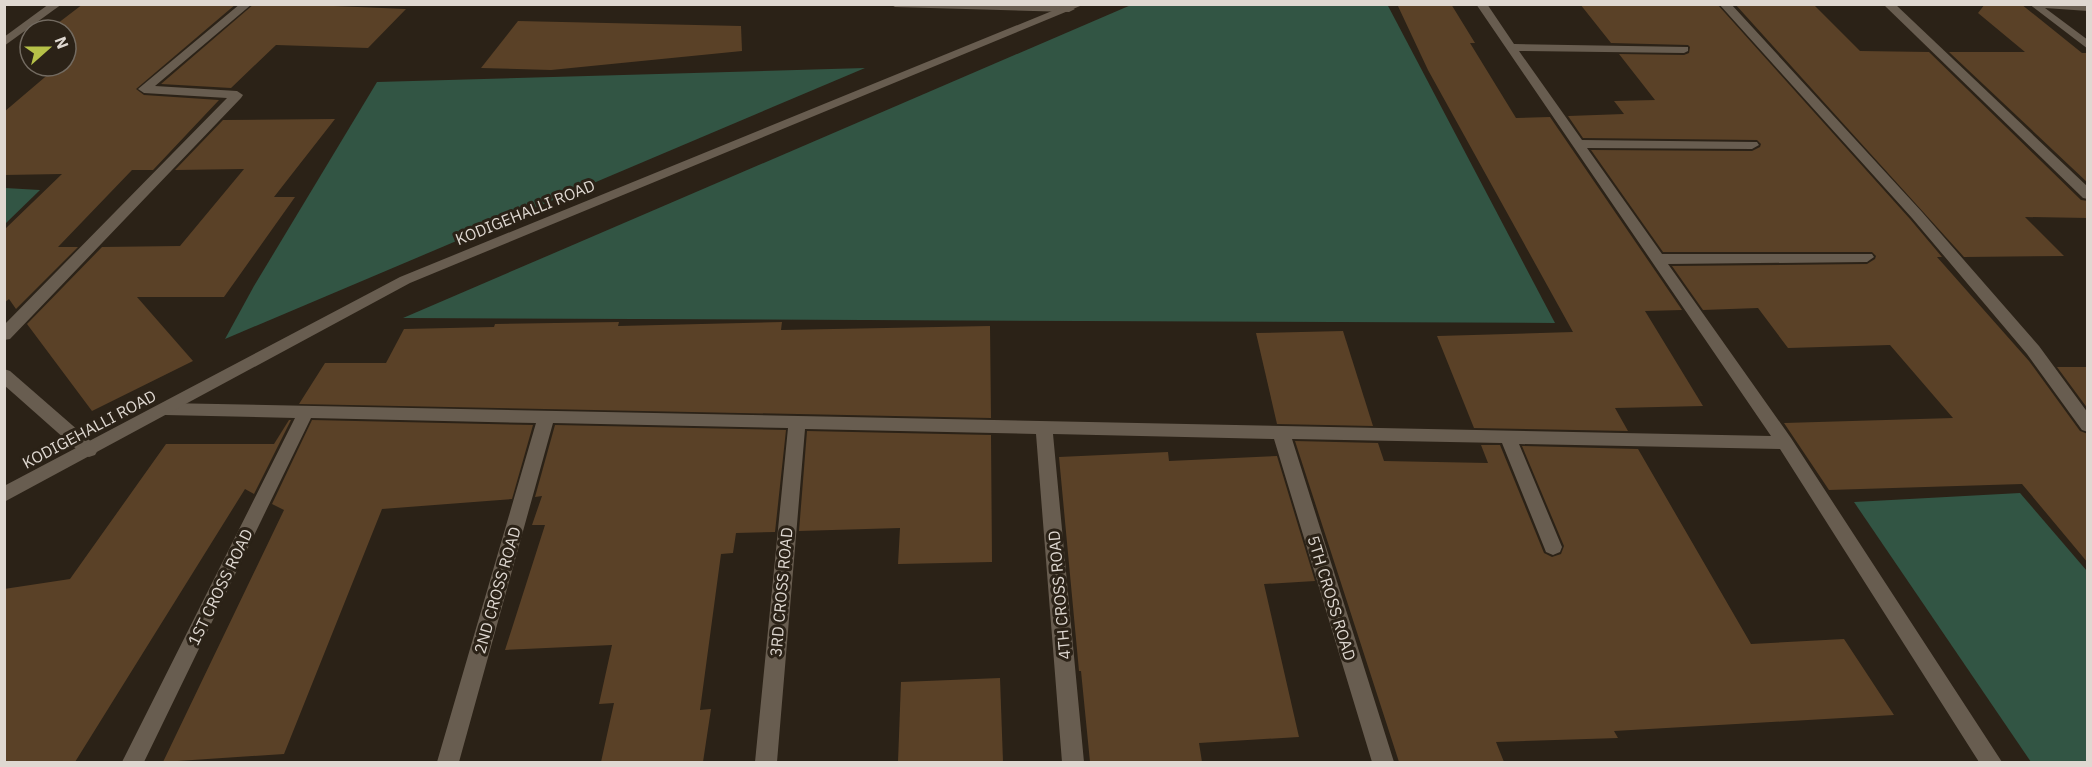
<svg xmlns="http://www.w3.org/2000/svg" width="2092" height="767" viewBox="0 0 2092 767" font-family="'IBM Plex Sans',sans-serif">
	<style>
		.green { fill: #325544 }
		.building { fill: #5a4127 }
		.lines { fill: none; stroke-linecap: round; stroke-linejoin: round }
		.minor { fill: #685d50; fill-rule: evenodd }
		.secondary { fill: #685d50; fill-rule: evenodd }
		.labels { text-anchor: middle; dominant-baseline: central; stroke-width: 6; stroke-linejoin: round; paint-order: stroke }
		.street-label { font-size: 16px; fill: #dfd8d1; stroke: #2b2217 }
	</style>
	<rect width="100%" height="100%" fill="#2b2217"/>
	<!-- green -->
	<g class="green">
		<path d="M1387,4L1555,323L403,318L1131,5Z"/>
		<path d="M865,68L225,339L254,286L377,82Z"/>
		<path d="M5,188L40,190L5,224L4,188Z"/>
		<path d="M2020,493L2087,571V762H2031L1854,502Z"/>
	</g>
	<!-- building -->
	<g class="building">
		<path d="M83,4H236L136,89L144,95L219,100L153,170H132L58,247H78L16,309L9,299L4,303V230L62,174L4,175V112L58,66H66V30H49Z"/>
		<path d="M254,4H336L334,6L406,9L368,48L276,45L231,88L161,84Z"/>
		<path d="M1397,4H1451L1475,43H1470L1516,118L1550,117L1682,310L1645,311L1703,406L1615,408L1628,431L1474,428L1437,336L1573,332L1428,70Z"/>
		<path d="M1580,4H1717L1910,219L1942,257H1937L2029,361L2080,431L2088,434V563L2022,484L1829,490L1784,423L1953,418L1890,345L1788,348L1758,308L1703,310L1672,266L1867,264L1875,259L1876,256L1872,252H1663L1591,150L1752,151L1760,147L1761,144L1757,140L1583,138L1568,116L1624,114L1614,101L1655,100L1619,54L1684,55L1689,53L1690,47L1688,45L1611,43Z"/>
		<path d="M1735,4H1813L1860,51L1929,52L2081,200L2088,201V218L2025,217L2064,256L1964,257Z"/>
		<path d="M1985,4H2021L2082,53H2088V183L1949,52H2025L1978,13Z"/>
		<path d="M518,21L741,26L742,51L551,70L481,68Z"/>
		<path d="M335,119L274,197H295L224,297H137L193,361L92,411L27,324L102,247L180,246L244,169L175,170L223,120Z"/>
		<path d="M619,322L618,326L782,322L781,330L990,326L991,418L299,404L325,363H386L404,329L494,327L495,324Z"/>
		<path d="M1343,331L1373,426L1277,424L1256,333Z"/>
		<path d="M2057,367H2088V409Z"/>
		<path d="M289,420H291L254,494L245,489L75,762H4V589L70,579L166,444H274Z"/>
		<path d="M312,420L533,425L512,499L382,509L284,754L163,762L284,510L272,504Z"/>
		<path d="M555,425L786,430L775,532L736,533L733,553L721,554L700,710L711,709L703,762H601L614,703L599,704L612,645L505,650L545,525H532L542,496L535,497Z"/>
		<path d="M807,431L991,435L992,562L898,564L900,528L799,531Z"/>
		<path d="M1295,441L1378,443L1384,461L1488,463L1481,445H1500L1544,553L1552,557L1561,554L1564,546L1522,446L1638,449L1751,644L1844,639L1894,715L1614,731L1618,738L1496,742L1504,762H1399Z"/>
		<path d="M1168,452L1169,461L1277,456L1315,581L1264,584L1299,737L1199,743L1202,762H1090L1081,671H1079L1059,457Z"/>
		<path d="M1000,678L1003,762H898L901,682Z"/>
	</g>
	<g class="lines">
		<!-- minor -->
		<g class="minor">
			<path d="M49,4H62L4,46V37Z"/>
			<path d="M240,4H252L155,86L237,91L243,95L241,98L10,339L4,340V325L227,98L144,93L138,89Z"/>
			<path d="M890,4L1069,6L1075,9L1069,12L895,7Z"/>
			<path d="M1476,4H1487L1514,44L1688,47V51L1684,53L1519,51L1582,140L1757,142L1759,145L1752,149L1587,148L1662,254H1872L1874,257L1867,262L1668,264L1791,438L2002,762H1979L1780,449L1519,444L1562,547L1560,552L1553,555L1546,552L1544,547L1502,443L1292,439L1394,762H1372L1274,439L1053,434L1084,762H1062L1036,434L805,429L777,762H755L788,428L553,423L459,762H437L536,423L311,418L144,762H122L295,418L165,415L159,413L157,409L159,405L165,403L1771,436Z"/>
			<path d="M1719,4H1731L1922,212L2039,346L2088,413V432L2082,430L2027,354L1912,218Z"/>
			<path d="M1883,4H1895L2088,187V199L2083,198Z"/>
			<path d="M2029,4L2088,5V11L2045,8L2088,40V49Z"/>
			<path d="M4,369L10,371L95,445L98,450L95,455L89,457L83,455L4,385Z"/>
		</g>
		<!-- secondary -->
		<path class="secondary" d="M1069,4H1085L410,283L4,502V486L400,277Z"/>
	</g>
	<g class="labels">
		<!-- street labels -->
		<g class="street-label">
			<text transform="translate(525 212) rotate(-22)">KODIGEHALLI ROAD</text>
			<text transform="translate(89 429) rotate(-28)">KODIGEHALLI ROAD</text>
			<text transform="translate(220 587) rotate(-64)">1ST CROSS ROAD</text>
			<text transform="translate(497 590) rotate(-74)">2ND CROSS ROAD</text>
			<text transform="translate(781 592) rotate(-85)">3RD CROSS ROAD</text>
			<text transform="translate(1059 595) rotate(-95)">4TH CROSS ROAD</text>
			<text transform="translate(1332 598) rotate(73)">5TH CROSS ROAD</text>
		</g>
	</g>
	<!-- border -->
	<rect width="2092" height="767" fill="none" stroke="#dfd8d1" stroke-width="12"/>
	<!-- north arrow -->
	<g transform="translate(48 48) rotate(69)"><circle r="28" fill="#2b2217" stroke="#736b61" stroke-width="1.5"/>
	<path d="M0-4.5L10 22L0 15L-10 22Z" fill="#b6c148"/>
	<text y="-9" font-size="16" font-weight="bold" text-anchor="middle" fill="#dfd8d1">N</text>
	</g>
</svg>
